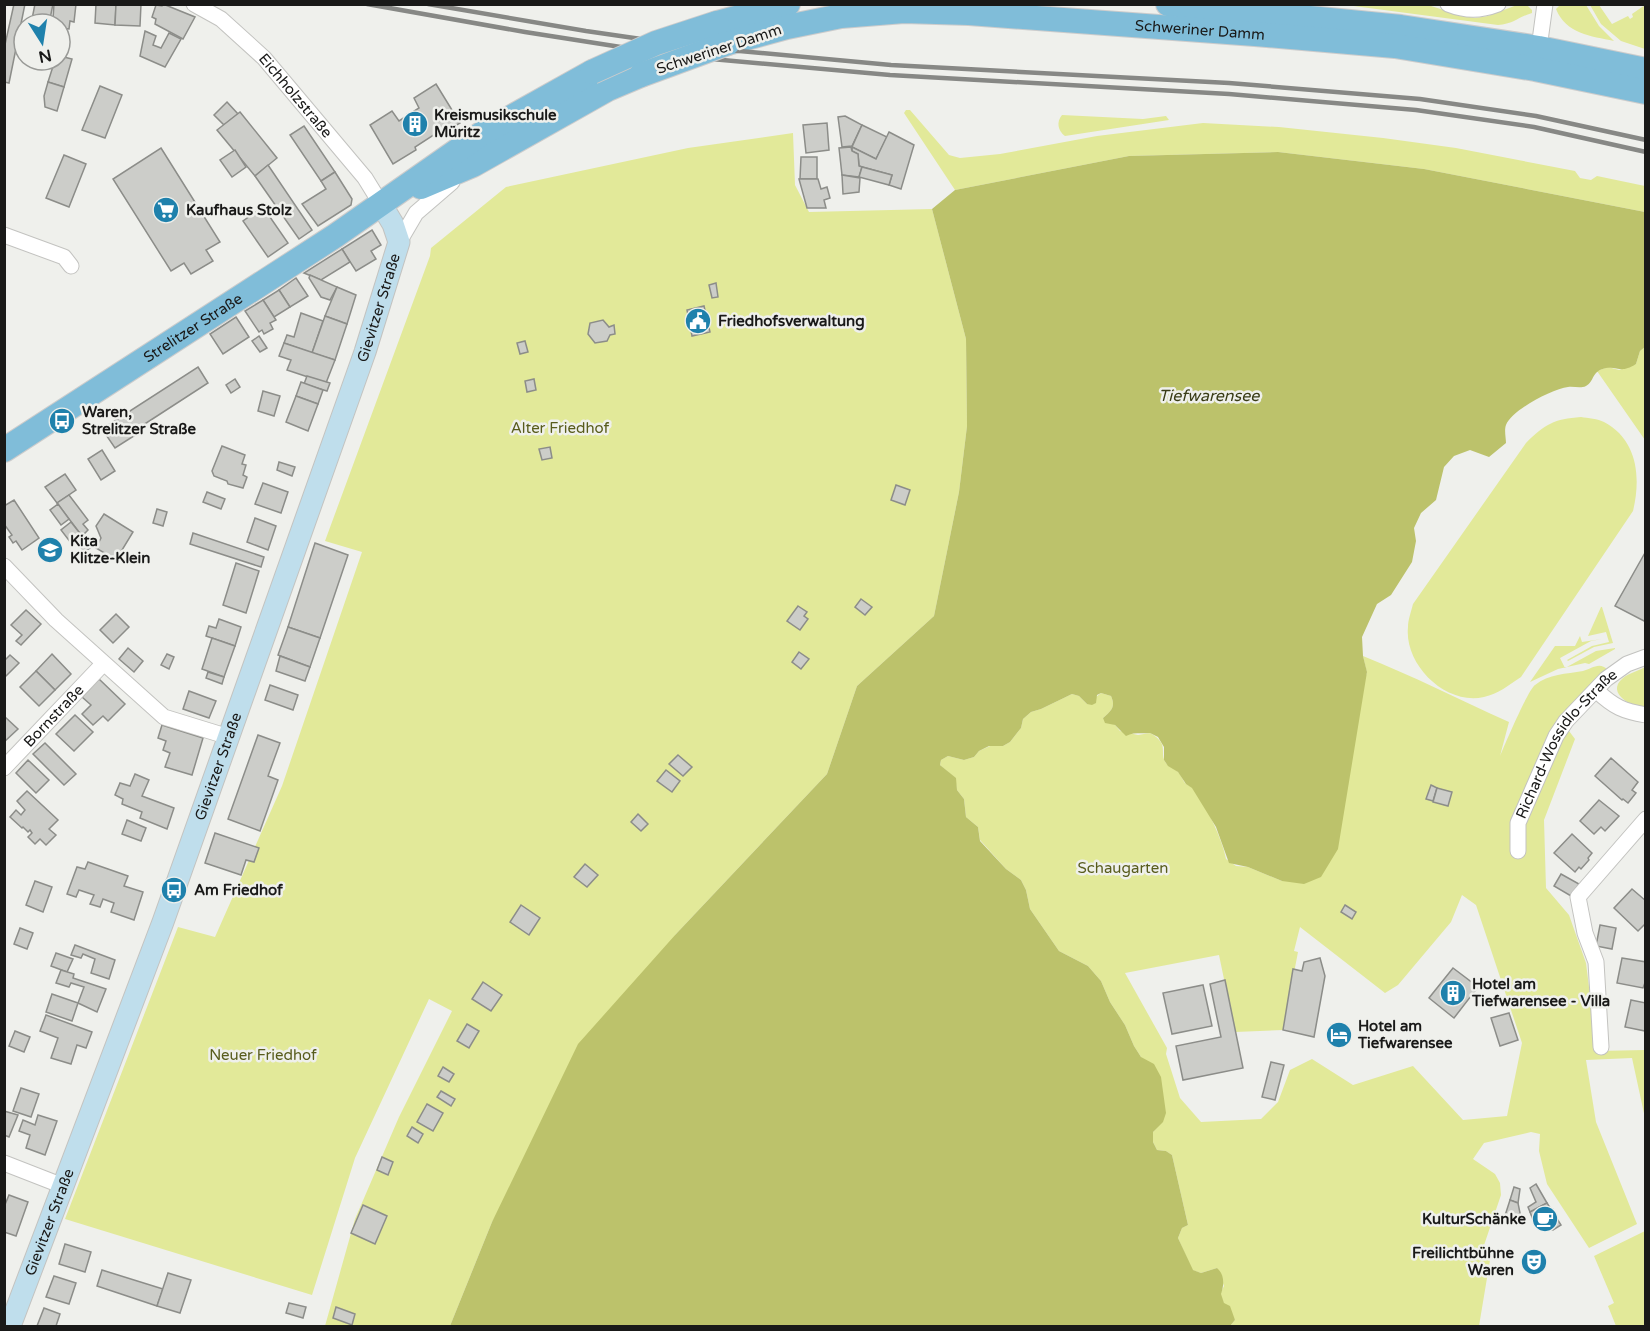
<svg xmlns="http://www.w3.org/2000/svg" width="1650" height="1331" viewBox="0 0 1650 1331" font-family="'Varela Round',sans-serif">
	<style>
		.green { fill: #e2e999; fill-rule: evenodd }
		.water { fill: #bcc26b }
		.building { fill: #cccdc9; stroke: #8c8d89; stroke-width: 1.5 }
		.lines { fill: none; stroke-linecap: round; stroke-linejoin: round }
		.minor-casing { stroke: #c3c3c0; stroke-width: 17 }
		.secondary-casing { stroke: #c3c3c0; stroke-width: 23 }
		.primary-casing { stroke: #ccc; stroke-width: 26 }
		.minor { stroke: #fff; stroke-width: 15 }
		.secondary { stroke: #bfdeec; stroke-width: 21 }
		.primary { stroke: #80bdd9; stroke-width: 24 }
		.rail { stroke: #878885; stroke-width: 4.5 }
		.primary-bridge-casing { stroke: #ccc; stroke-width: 26; stroke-linecap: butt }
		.primary-bridge { stroke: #80bdd9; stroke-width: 24 }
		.labels { text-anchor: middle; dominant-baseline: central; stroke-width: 5; stroke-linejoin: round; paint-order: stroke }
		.street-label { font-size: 15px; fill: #191918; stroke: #eff0ec }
		.poi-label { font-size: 15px; font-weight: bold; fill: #191918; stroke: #eff0ec; text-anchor: start }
		.park-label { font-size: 15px; fill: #585c1c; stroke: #eff0ec }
		.water-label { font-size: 16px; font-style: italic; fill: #393c16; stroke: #eff0ec }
	</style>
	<rect width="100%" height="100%" fill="#eff0ec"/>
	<!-- green -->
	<g class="green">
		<path d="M1346,5H1428L1459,15L1475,18L1488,16L1517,5H1527L1532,10V13C1518,17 1514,24 1498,25Z"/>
		<path d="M1560,5H1586L1599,26L1614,41C1591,36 1566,34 1556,9Z"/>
		<path d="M1590,5H1599L1612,24L1628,16L1630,19L1633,17L1632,14L1645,5V49L1621,41L1601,24Z"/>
		<path d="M906,110H910L949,155L960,158L1000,154L1097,136L1203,123L1279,127L1383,138L1456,148L1575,171L1580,178L1591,180L1597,176L1645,186V212L1424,169L1278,152L1129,156L955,190L904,113Z"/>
		<path d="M1062,115L1143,119L1166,116L1169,120L1065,136C1058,131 1056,122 1062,115Z"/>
		<path d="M793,133L795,185L809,212L932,209L966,339L967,426L959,492L934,616L857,686L827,774L676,934L492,1222L450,1326H325L355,1219L399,1117L452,1011L429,999L355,1158L312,1295L65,1219L178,927L215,937L282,786L362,552L325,541L430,256L431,248L506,187L688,148Z"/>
		<path d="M1645,346V440L1597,371L1608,367L1619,370L1636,364L1640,351Z"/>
		<path d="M1581,417C1588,418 1598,419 1604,422C1638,440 1641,478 1633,511L1521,677C1509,685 1498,694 1484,697C1446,706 1404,665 1408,627C1408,620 1411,612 1413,604L1526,443C1545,424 1554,419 1581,417Z"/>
		<path d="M1601,607H1602L1613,643L1594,647L1568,661L1567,660L1592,646L1609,642L1606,632L1588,636Z"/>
		<path d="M1580,636L1582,642L1602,639L1591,641L1560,658L1565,668L1596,651L1615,648V649L1589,664L1585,663L1558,669L1530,682L1555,646H1575Z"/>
		<path d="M1363,656C1413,676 1460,700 1509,722L1500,756C1505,744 1528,690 1535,685C1549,674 1566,674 1583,671C1592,669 1599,661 1608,670L1560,719L1575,739L1544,820L1546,888L1569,915L1586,963L1597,1051L1645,1050V1118L1632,1058L1586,1060L1596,1122L1637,1224L1589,1248L1547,1184L1539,1151L1540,1134L1531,1132L1484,1143L1473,1159L1495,1174L1500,1183L1501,1195L1480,1257L1490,1260L1479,1326H1230L1235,1320L1224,1304L1220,1294L1224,1286L1217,1268L1201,1273L1192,1270L1178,1238L1182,1228L1188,1225L1172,1155L1166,1151L1157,1150L1153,1142V1132L1162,1122L1141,1057L1134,1046L1125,1025L1110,1002L1101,981L1088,966L1059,951L1030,909L1026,890L1021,880L1006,869L980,840L978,827L966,817L964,799L957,790L955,778L940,765L941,760L948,756L964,760L974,757L979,751L990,746H1003L1010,742L1021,728L1023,719L1031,712L1041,709L1072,694L1079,696L1087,704L1101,693L1111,696C1116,707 1111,711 1103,718L1115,725L1120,731L1138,735L1150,733C1171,745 1158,752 1166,763C1169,767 1174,768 1177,771C1181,774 1182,779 1185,783C1187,785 1191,786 1193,788C1205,802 1223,841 1226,859L1236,866L1248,867L1282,881L1367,673ZM1462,895L1476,905L1522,1043L1507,1116L1463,1120L1413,1066L1353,1085L1312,1059L1290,1070L1278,1102L1261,1119L1201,1122L1180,1098L1166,1054L1167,1048L1125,973L1219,955L1235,1032L1283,1030L1298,952L1294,951L1300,927L1385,993L1398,985L1451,922Z"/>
		<path d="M1645,667V711C1635,707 1604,694 1623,678C1629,673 1638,671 1645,667Z"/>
		<path d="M1645,1231V1326H1616L1608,1306L1614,1303L1594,1256Z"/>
	</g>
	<!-- water -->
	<path class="water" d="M1278,152L1424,169L1645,212L1646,346L1640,351L1636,364C1620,374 1619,366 1606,368C1591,371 1595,381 1586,386C1580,389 1574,386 1568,387C1552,389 1512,410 1506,425C1504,430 1506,438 1506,443L1489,457L1470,450L1454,456L1444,467L1436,500L1421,513L1414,528L1416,541L1412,562L1391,595L1377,604L1362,637L1363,656L1367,672L1338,849L1321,877L1304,884L1282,881L1248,867L1229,863L1216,827L1192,788L1186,784L1178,772L1168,766L1164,760V747L1158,737L1150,733C1141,734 1133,732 1126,736L1115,725L1105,723L1103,718C1111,711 1116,707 1111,696L1101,693L1097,695L1096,703L1092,705L1087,704L1079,696L1072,694L1041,709L1031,712L1023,719L1021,728L1010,742L1003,746H989L979,751L974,757L964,760L948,756L941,760L940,765L956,778L957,790L964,799L966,817L978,827L980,841L1006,869L1021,880L1026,890L1030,909L1059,951L1088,966L1101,981L1110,1002L1125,1025L1134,1046L1141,1057L1154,1064L1161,1077L1166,1113L1163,1122L1153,1132V1142L1157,1150L1166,1151L1172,1155L1188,1225L1182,1228L1178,1238L1193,1270L1201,1273L1217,1268C1225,1275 1224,1285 1221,1294L1224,1303L1230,1306L1235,1320L1230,1326H450L492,1222L578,1044L676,934L827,774L857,686L934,616L959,492L967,426L966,339L932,209L955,190L1129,156Z"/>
	<!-- building -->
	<g class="building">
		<path d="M14,4H25L9,83L4,82V49Z"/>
		<path d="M35,4H53L49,24H31Z"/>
		<path d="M54,4H76L74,22L70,21L69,29L60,28V24H57V19H53Z"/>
		<path d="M96,4H116L115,25L95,23Z"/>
		<path d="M116,4H141L140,26L115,25Z"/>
		<path d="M163,4L195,17L183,39L155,24L156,19L152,17L156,5L162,6Z"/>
		<path d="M145,31L156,36L153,45L161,48L169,33L181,39L165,67L140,56Z"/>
		<path d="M60,56L72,59L64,87L48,82L55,60H60Z"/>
		<path d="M48,82L64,87L57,111L45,107L44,96Z"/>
		<path d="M436,84L460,123L437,137L435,134L415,147L416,150L393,164L370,125L392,111L399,121L419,108L414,98Z"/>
		<path d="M100,86L122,95L105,138L82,130Z"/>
		<path d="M227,102L238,114L224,125L214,115Z"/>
		<path d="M240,112L277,158L255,176L217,130Z"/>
		<path d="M845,116L862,125L852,146L842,147L838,117Z"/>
		<path d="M827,123L829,150L806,153L803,125Z"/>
		<path d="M862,125L887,137L876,159L852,147Z"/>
		<path d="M304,126L335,172L321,181L290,135Z"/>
		<path d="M889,132L914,145L901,189L889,185L892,175L859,166L858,154L852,151V147L876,159Z"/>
		<path d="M851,147L852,151L858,154L859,166L862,167L859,177L842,175L839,148Z"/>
		<path d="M161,148L220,242L206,250L213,261L191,274L184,263L171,271L113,179Z"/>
		<path d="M235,150L246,167L232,177L220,160Z"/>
		<path d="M64,155L86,164L69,207L46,198Z"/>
		<path d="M801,157H817V179H800Z"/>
		<path d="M268,165L312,230L299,239L255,176Z"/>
		<path d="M862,167L892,175L889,185L859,177Z"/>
		<path d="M335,172L352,199L351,205L318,226L302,204L326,189L321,181Z"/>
		<path d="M842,175L860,178L859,192L843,194Z"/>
		<path d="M799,179H818L821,189L827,187L830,198L824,200L826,208H807Z"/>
		<path d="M263,207L288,243L268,257L243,221Z"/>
		<path d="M372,230L381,245L371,251L376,259L356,271L342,249Z"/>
		<path d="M342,249L350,262L321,280L304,273Z"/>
		<path d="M310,275L337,287L330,300L321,297L309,278Z"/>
		<path d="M296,278L308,296L290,307L279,290Z"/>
		<path d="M716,283L718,297L712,298L709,285Z"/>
		<path d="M337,287L356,295L347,324L325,316Z"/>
		<path d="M279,290L290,307L274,317L263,300Z"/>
		<path d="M263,300L276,320L270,323L273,329L264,334L262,330L259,332L245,311Z"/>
		<path d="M704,306L710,332L692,336L687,310Z"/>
		<path d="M301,313L323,321L312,353L284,343L287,335L294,337Z"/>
		<path d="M325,316L347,324L335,360L312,353Z"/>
		<path d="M236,317L249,337L223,354L210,334Z"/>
		<path d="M603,320L609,327L614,325L615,334L610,335L607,341L595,343L588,334L590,323Z"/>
		<path d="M259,336L267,348L260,352L252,341Z"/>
		<path d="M525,341L528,352L520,354L517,343Z"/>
		<path d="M284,343L335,360L326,383L287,370L291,360L279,356Z"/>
		<path d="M198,367L208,383L137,429L140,432L115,448L102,429Z"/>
		<path d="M307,376L330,383L327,391L304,384Z"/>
		<path d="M235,379L240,387L231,393L226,385Z"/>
		<path d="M534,379L536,390L527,392L525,381Z"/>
		<path d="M301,382L323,390L318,404L296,396Z"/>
		<path d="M263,391L280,396L274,416L258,411Z"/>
		<path d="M296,396L318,404L308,431L286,422Z"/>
		<path d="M222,446L245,455L242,464L246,465L243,475L247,477L243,488L228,484L227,481L214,476L212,471Z"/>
		<path d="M550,447L552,458L542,460L539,449Z"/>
		<path d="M102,450L115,471L101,480L88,459Z"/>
		<path d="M279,462L295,467L292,476L277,470Z"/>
		<path d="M65,474L76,490L57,503L45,487Z"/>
		<path d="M263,483L288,492L281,513L255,504Z"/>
		<path d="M896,485L910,490L905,505L891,500Z"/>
		<path d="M207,492L225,499L221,509L203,502Z"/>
		<path d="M69,495L88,520L83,524L88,530L82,536L57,503Z"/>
		<path d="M14,500L39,538L22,550L16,541L13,543L9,537L12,535L4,524V506Z"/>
		<path d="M58,504L69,519L61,525L50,510Z"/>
		<path d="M157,509L167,512L163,526L153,523Z"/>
		<path d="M104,514L133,532L116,560L96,548L101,538L96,526Z"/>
		<path d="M255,518L276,526L268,550L247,542Z"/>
		<path d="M71,522L82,536L71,543L61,530Z"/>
		<path d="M193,533L264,557L261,567L190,544Z"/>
		<path d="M82,536L90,548L84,552L76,540Z"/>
		<path d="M315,543L348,555L320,638L288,627Z"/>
		<path d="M1646,551V622L1615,606Z"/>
		<path d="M236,563L259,571L246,613L223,605Z"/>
		<path d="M861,599L872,607L865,615L855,607Z"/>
		<path d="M798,606L807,612L804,616L808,619L800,630L787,621Z"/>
		<path d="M26,610L41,624L21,645L16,641L22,635L11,625Z"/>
		<path d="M116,614L129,627L113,643L100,630Z"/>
		<path d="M219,619L241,627L235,646L206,636L209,626L216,628Z"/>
		<path d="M288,627L320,638L310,667L278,655Z"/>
		<path d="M212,638L235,646L224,677L202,669Z"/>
		<path d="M128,648L143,661L134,672L119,659Z"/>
		<path d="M799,652L809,659L801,669L792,662Z"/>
		<path d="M52,654L71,674L55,690L36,671Z"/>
		<path d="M167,654L174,657L169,669L161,665Z"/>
		<path d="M10,655L19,663L4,678V661Z"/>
		<path d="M280,656L310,667L305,681L276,671Z"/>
		<path d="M36,671L55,690L39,706L20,687Z"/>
		<path d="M208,672L224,677L222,684L206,678Z"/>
		<path d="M99,679L125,704L108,721L103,716L93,725L82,714L91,705L82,697Z"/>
		<path d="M270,685L298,695L293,710L265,700Z"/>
		<path d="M189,691L216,701L209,718L183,709Z"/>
		<path d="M75,715L93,732L74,751L56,734Z"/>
		<path d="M4,716L18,729L4,742Z"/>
		<path d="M162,725L203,738L192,775L165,767L170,753L163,750L166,741L158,738Z"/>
		<path d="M258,735L280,743L268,776L278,780L260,831L228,819Z"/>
		<path d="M45,743L76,774L64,785L33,754Z"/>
		<path d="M678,755L692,767L683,776L669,764Z"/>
		<path d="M1611,758L1638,782L1632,790L1636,793L1628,803L1623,799L1622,800L1595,776Z"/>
		<path d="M28,760L49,780L36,793L16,773Z"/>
		<path d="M666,770L680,781L672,792L657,781Z"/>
		<path d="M135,774L149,780L142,796L174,808L167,829L140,818L142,812L122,804L123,799L115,795L120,783L130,786Z"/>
		<path d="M1431,785L1437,788L1433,801L1426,799Z"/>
		<path d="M1437,788L1452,792L1448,806L1433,802Z"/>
		<path d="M27,791L58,820L49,829L56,835L46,845L40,839L35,844L28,837L32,833L30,830L28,832L23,827L22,828L10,817L16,810L21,815L25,810L17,801Z"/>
		<path d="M1599,800L1619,816L1605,831L1601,827L1594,834L1580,821Z"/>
		<path d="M638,814L648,824L641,831L631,822Z"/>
		<path d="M127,820L146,828L141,841L122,834Z"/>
		<path d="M215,833L259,848L254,862L246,860L241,875L205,863Z"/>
		<path d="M1572,834L1592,853L1588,858L1589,860L1581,869L1579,867L1575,872L1554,853Z"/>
		<path d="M88,862L128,876L124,886L143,892L134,920L111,912L114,903L103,899L100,907L90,904L94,895L79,890L76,897L67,894L77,867L85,869Z"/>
		<path d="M585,864L598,875L587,887L574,877Z"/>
		<path d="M1561,874L1579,884L1571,896L1554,886Z"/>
		<path d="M35,881L52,887L43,912L26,905Z"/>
		<path d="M1632,889L1646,901V923L1638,931L1614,908Z"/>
		<path d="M521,905L540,918L529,935L510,922Z"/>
		<path d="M1345,905L1356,912L1352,919L1341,912Z"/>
		<path d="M1600,925L1616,928L1612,949L1596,946Z"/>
		<path d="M20,928L33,933L27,949L14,944Z"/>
		<path d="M75,945L115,960L109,979L91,973L95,959L83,954L81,958L71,955Z"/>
		<path d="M56,953L73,959L67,972L51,966Z"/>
		<path d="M1320,958L1325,976L1314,1037L1283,1030L1293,969L1302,971L1304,962Z"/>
		<path d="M1622,958L1646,962V980L1643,988L1617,983Z"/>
		<path d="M1453,968L1478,987L1454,1018L1429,998Z"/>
		<path d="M61,970L74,974L73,978L106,989L97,1012L78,1003L84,987L71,983L69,987L56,983Z"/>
		<path d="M1225,980L1243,1068L1183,1080L1176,1046L1221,1037L1210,984Z"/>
		<path d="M483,982L502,995L491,1011L472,999Z"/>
		<path d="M1203,985L1212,1026L1172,1034L1163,993Z"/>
		<path d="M52,994L78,1003L72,1021L46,1012Z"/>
		<path d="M1631,1000L1646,1003L1645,1031L1625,1027Z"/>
		<path d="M1509,1013L1518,1040L1500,1046L1491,1018Z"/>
		<path d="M46,1015L92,1032L86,1048L77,1045L71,1064L51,1058L58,1038L40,1031Z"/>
		<path d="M467,1024L479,1031L469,1048L457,1041Z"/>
		<path d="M15,1031L30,1037L24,1052L9,1046Z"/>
		<path d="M1271,1062L1284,1065L1275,1100L1262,1097Z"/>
		<path d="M443,1067L454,1074L449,1082L438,1076Z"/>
		<path d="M21,1088L39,1094L31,1117L13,1111Z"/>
		<path d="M441,1091L455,1099L451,1106L437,1097Z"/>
		<path d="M427,1104L443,1113L433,1131L417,1122Z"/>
		<path d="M4,1111L18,1115L9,1137L4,1135Z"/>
		<path d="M38,1115L57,1121L45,1155L26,1148L30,1135L19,1131L23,1120L35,1125Z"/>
		<path d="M412,1127L423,1134L418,1143L407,1136Z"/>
		<path d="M382,1157L393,1162L388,1175L377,1170Z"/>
		<path d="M1536,1184L1547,1203L1530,1212L1528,1207L1536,1202L1530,1188Z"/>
		<path d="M1514,1187L1520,1189L1518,1203L1510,1200Z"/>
		<path d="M9,1195L28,1202L16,1236L4,1232V1207Z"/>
		<path d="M1510,1200L1518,1203L1521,1218L1502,1225Z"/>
		<path d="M1547,1203L1561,1225L1553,1230L1536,1227L1530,1212Z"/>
		<path d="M363,1205L387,1216L375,1244L351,1233Z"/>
		<path d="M65,1244L91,1252L85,1272L59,1264Z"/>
		<path d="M102,1270L163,1289L157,1306L97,1286Z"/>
		<path d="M168,1273L191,1280L180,1313L157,1306Z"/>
		<path d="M54,1276L76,1283L69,1304L46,1297Z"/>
		<path d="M289,1303L306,1307L303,1318L286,1313Z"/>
		<path d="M336,1307L355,1314L352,1325L333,1318Z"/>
		<path d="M44,1308L60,1314L56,1326H37Z"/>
	</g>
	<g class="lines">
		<!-- minor casing -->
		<g class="minor-casing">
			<g id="minor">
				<path id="s1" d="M194,4L221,19L264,58L365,178L381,204"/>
				<path d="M1448,4C1466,11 1480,11 1498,4"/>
				<path d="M1539,48L1545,4"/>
				<path d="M4,235L64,257L71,266"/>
				<path d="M399,242L416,213L452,182"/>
				<path d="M4,566L56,620L164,717L229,737"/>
				<path d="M1597,691C1614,707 1623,711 1646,715"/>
				<path id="s2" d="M4,768L103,664"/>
				<path id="s3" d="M1518,851V823L1556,736L1566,721L1606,679L1627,664L1646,657"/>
				<path d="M1601,1047L1596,962L1585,933L1578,897L1646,819"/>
				<path d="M4,1163L63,1186"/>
			</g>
		</g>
		<!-- secondary casing -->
		<g class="secondary-casing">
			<g id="secondary">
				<path id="s4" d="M10,1326L163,922L365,352L399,242L393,224L381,204"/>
			</g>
		</g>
		<!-- primary casing -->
		<g class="primary-casing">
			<g id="primary">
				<path d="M1168,4L1401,27L1539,48L1646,70"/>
				<path d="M717,23L788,4"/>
				<path id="s5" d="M728,43L787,27L841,16L904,11L969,13L1255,34L1395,46L1535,69L1646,92"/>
				<path d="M421,187L473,165L608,89L641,75"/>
				<path id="s6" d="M4,450L335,236L481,134L592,72"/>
			</g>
		</g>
		<!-- minor -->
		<use href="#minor" class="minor"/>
		<!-- secondary -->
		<use href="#secondary" class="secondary"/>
		<!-- primary -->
		<use href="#primary" class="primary"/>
		<!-- rail -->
		<g class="rail">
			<path d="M367,4L525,32L678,56L890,75L1229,94L1416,110L1534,127L1646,152"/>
			<path d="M428,4L586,31L696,47L891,65L1229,83L1420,99L1536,116L1646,140"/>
		</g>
		<!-- primary-bridge casing -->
		<g class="primary-bridge-casing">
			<g id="primary-bridge">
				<path d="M592,72L656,43L717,23"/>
				<path d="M641,75L728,43"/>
			</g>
		</g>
		<!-- primary-bridge -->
		<use href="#primary-bridge" class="primary-bridge"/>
	</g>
	<!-- icons -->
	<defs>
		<g id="building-disc" transform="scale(1.35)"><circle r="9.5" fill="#1f81ac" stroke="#eff0ec"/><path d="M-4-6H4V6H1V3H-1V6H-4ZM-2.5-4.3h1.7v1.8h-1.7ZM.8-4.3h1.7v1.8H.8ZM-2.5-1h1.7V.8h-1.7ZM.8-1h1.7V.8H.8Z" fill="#fff"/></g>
		<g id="supermarket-disc" transform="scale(1.35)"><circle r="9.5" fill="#1f81ac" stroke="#eff0ec"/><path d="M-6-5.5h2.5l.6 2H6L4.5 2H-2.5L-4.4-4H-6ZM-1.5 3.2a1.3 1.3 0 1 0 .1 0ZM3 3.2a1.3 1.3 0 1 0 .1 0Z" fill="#fff"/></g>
		<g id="civic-disc" transform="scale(1.35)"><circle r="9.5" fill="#1f81ac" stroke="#eff0ec"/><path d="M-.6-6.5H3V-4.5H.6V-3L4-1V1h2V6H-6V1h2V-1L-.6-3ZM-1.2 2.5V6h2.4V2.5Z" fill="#fff"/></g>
		<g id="bus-disc" transform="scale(1.35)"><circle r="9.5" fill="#1f81ac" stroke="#eff0ec"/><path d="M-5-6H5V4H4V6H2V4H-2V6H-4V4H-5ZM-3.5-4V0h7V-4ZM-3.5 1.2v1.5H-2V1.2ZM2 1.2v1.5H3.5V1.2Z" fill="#fff"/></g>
		<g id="school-disc" transform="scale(1.35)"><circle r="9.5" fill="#1f81ac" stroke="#eff0ec"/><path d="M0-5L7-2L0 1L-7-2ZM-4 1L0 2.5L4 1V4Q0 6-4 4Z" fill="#fff"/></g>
		<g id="hotel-disc" transform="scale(1.35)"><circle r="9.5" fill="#1f81ac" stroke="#eff0ec"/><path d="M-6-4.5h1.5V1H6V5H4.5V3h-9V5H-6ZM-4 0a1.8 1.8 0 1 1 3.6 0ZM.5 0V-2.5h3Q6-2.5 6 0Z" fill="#fff"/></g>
		<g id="cafe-disc" transform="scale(1.35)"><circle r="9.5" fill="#1f81ac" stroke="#eff0ec"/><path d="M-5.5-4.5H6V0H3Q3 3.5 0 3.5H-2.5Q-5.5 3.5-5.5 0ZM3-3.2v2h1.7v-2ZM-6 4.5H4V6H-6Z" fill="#fff"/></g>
		<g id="theatre-disc" transform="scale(1.35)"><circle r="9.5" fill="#1f81ac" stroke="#eff0ec"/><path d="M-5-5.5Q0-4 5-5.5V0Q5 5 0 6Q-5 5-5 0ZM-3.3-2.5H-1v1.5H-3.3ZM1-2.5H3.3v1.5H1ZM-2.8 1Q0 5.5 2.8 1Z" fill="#fff"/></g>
	</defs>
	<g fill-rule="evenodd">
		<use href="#building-disc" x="415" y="124"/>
		<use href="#supermarket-disc" x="166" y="210"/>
		<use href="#civic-disc" x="698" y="321"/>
		<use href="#bus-disc" x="62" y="421"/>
		<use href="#school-disc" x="50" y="550"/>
		<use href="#bus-disc" x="174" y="890"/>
		<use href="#building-disc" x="1453" y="993"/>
		<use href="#hotel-disc" x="1339" y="1035"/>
		<use href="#cafe-disc" x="1545" y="1219"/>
		<use href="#theatre-disc" x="1534" y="1262"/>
	</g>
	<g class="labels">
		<!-- street labels -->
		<g class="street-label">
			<text stroke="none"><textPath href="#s5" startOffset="476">Schweriner Damm</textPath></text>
			<text transform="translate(719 49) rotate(-18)">Schweriner Damm</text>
			<text stroke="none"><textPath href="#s1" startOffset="138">Eichholzstraße</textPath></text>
			<text stroke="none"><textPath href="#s4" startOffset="1083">Gievitzer Straße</textPath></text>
			<text stroke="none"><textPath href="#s6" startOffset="225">Strelitzer Straße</textPath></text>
			<text stroke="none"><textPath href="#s2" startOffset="72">Bornstraße</textPath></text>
			<text stroke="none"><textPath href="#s3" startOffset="122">Richard-Wossidlo-Straße</textPath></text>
			<text stroke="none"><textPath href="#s4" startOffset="597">Gievitzer Straße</textPath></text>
			<text stroke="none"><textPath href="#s4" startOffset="111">Gievitzer Straße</textPath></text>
		</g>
		<!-- poi labels -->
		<g class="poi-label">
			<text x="434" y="115">Kreismusikschule<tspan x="434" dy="17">Müritz</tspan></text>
			<text x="186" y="210">Kaufhaus Stolz</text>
			<text x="718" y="321">Friedhofsverwaltung</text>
			<text x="82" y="412">Waren,<tspan x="82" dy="17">Strelitzer Straße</tspan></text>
			<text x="70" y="541">Kita<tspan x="70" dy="17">Klitze-Klein</tspan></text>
			<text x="194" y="890">Am Friedhof</text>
			<text x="1472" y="984">Hotel am<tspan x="1472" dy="17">Tiefwarensee - Villa</tspan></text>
			<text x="1358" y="1026">Hotel am<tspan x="1358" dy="17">Tiefwarensee</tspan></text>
			<text x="1526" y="1219" text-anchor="end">KulturSchänke</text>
			<text x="1514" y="1253" text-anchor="end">Freilichtbühne<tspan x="1514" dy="17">Waren</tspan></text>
		</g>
		<!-- park labels -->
		<g class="park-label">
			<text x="560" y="428">Alter Friedhof</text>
			<text x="1123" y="868">Schaugarten</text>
			<text x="263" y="1055">Neuer Friedhof</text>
		</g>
		<!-- water labels -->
		<g class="water-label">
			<text x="1209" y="396">Tiefwarensee</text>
		</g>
	</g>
	<!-- border -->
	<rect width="1650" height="1331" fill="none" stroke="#191918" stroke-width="12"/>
	<!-- north arrow -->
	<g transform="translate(42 42) rotate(168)"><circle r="28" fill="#eff0ec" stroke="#999a97" stroke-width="1.5"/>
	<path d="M0-4.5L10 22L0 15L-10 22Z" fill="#1f81ac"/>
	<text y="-9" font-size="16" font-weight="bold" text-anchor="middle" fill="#191918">N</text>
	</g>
</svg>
